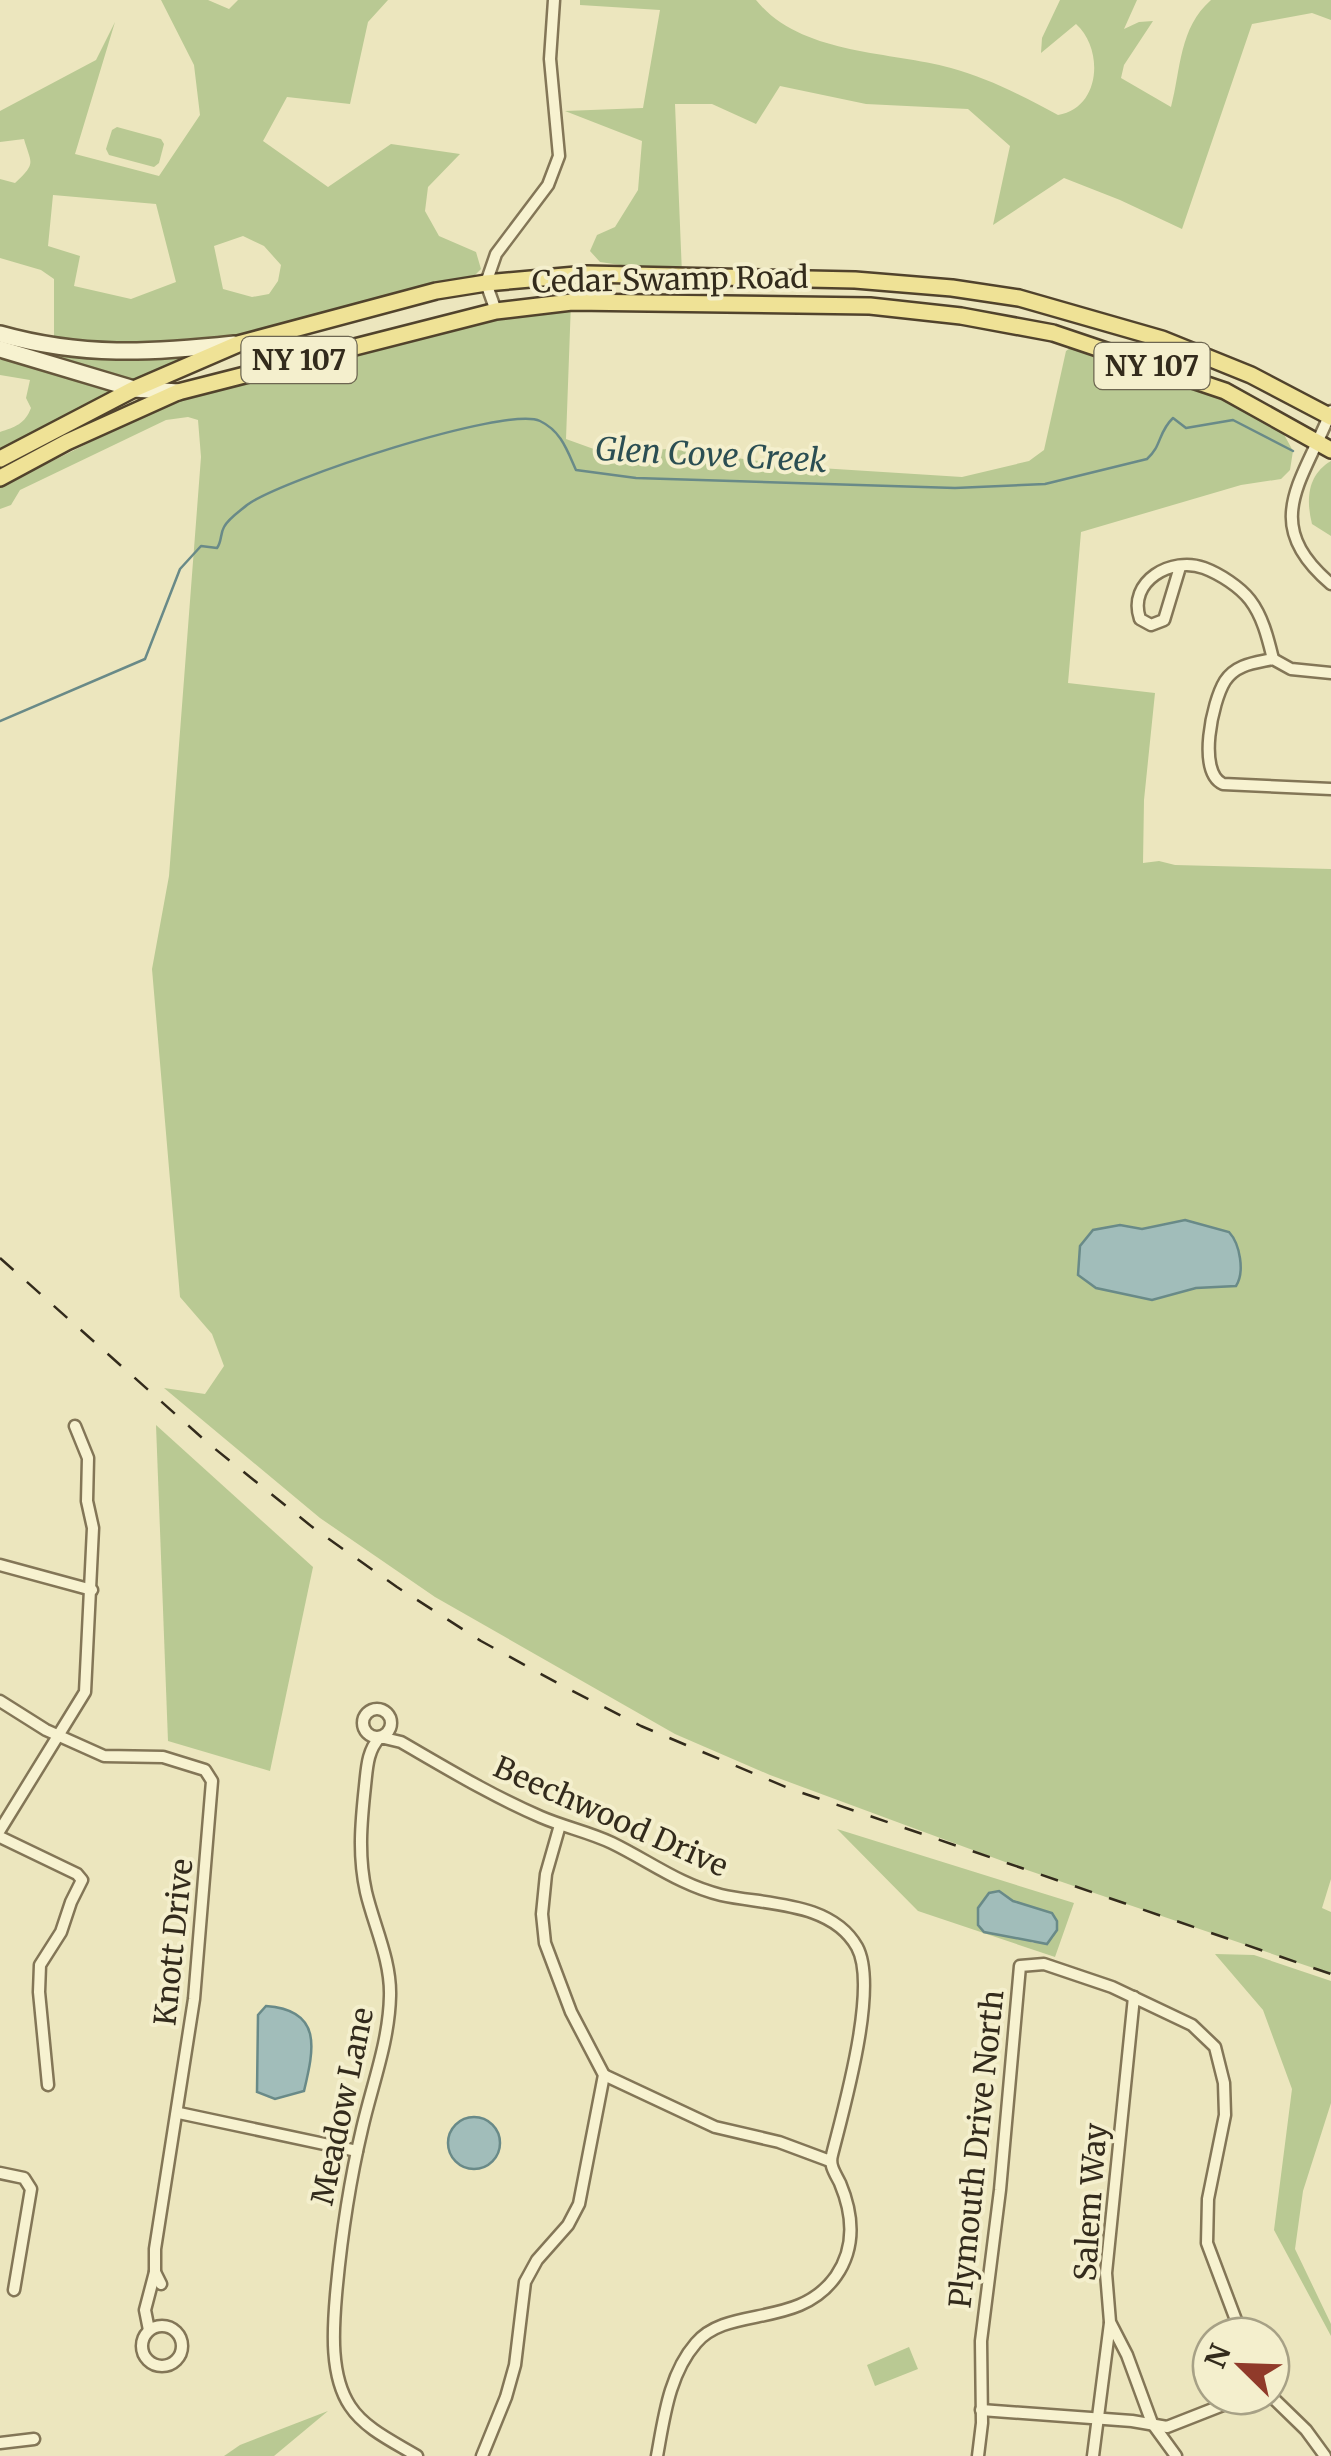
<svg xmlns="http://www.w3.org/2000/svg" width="1331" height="2456" viewBox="0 0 1331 2456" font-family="Merriweather,serif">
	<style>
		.green { fill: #b9c993; fill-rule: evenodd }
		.water { fill: #a1bdba; stroke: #698a88; stroke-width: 2.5 }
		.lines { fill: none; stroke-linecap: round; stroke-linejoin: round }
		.stream { stroke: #698a88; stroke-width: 2.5 }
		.minor-casing { stroke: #837657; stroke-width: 15 }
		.secondary-casing { stroke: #65573b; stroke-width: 20 }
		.primary-casing { stroke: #51432c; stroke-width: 20 }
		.minor { stroke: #f7f2d0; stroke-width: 10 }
		.secondary { stroke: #f7f2d0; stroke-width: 15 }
		.primary { stroke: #efe296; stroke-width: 15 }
		.rail { stroke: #332b1c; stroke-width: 2.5; stroke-dasharray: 18 18; stroke-linecap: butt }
		.labels { text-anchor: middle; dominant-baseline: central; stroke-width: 8; stroke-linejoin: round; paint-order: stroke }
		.shield { fill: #f4efcd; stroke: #6d6651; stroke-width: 2.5 }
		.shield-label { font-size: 28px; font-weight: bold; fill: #332b1c }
		.street-label { font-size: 30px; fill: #332b1c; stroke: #f4efcd }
		.water-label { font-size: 32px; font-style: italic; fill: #2b4e53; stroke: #f4efcd }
	</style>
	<rect width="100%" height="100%" fill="#ece6be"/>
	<!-- green -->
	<g class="green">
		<path d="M161,0H208L229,9L238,0H388L368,22L350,104L287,97L263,141L328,187L391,144L460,154L428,187L425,211L439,236L476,252L481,269L469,281L239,342L0,457V432C15,427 25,424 31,408L26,398L30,380L0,375V360H18L0,340L54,346V279L41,270L0,258V179L15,183C37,162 31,164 24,139L0,142V111L96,60L115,22L75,154L159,176L200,115L194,65ZM53,195L156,204L176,282L131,299L74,286L80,256L48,246ZM243,236L264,246L281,265L278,281L269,294L252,297L223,289L214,246Z"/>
		<path d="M580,0H756C800,55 888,51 951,68C988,78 1025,97 1058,115C1101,108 1104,49 1076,24L1041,53L1042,38L1060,0H1137L1124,29L1139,22L1153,21L1124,65L1121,78L1171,107C1181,69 1179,28 1211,0H1331V20L1312,13L1252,24L1182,229L1120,200L1064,178L993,225L1010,146L968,109L866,104L780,86L756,124L712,104H675L682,274L600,262L590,251L597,235L615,227L638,190L642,141L565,111L643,108L660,10L580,5Z"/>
		<path d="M117,127L161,139L164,144L159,163L154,167L109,155L106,149L112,130Z"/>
		<path d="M571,302L566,439L602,452L670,449L804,467L962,477L1029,461L1044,450L1066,351L1073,346L1224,395L1281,429L1293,451L1290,470L1281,479L1241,485L1081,532L1068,683L1155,693L1144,800L1143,863L1159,861L1175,865L1331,869V1879L1322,1908L1331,1912V1974L1027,1870L770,1775L675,1734L435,1597L320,1518L164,1388L205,1394L224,1366L212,1334L180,1297L152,969L169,876L201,457L198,420L188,417L166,420L20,490L11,505L0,509V487L153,411L235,381L516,309Z"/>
		<path d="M1331,461V536L1312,524C1306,500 1307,475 1331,461Z"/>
		<path d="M156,1425L313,1567L270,1771L168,1741Z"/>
		<path d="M837,1829L1074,1903L1055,1957L918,1911ZM999,1891L1013,1901L1052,1913L1057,1921L1053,1938L1033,1943L1022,1938Z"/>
		<path d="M1215,1954L1254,1955L1331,1981V2103L1303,2191L1295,2249L1331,2324V2336L1274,2230L1292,2089L1263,2010Z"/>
		<path d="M909,2347L918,2369L875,2386L867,2365Z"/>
		<path d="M328,2411L274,2456H224L240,2445Z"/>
	</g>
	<!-- water -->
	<g class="water">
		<path d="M1185,1220L1229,1232C1240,1244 1245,1272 1236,1286L1196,1288L1152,1300L1096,1288L1078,1275L1080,1246L1093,1230L1120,1225L1142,1229Z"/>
		<path d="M999,1891L1013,1901L1052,1913L1057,1921V1930L1047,1944L984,1932L978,1925V1908L989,1893Z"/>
		<path d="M266,2006C323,2010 314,2049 304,2091L275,2099L257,2092L258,2015Z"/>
		<circle cx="474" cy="2143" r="26"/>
	</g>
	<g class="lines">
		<!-- stream -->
		<path class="stream" d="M0,721L145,659L180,569L201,546L217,548C222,541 220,534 224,527C228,519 240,511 247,505C280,480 507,405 540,421C561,431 567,450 576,470L636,478L955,488L1045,484L1147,459C1162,446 1158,432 1173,418L1186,428L1233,420L1293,451"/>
		<!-- minor casing -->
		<g class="minor-casing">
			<g id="minor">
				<path d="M496,311L486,283L496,254L548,185L559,156L550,59L554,0"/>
				<path d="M1331,411C1303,482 1259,523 1331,584"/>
				<path d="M1180,567L1164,620L1151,625L1140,619C1127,581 1172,556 1204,568C1220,574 1240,587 1250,600C1263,617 1268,639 1273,659"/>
				<path d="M1331,673L1291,669L1273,659C1255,663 1236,664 1225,681C1212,702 1197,772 1223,784L1331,789"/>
				<path d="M0,1565L92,1590"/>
				<path d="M0,1701L46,1730L104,1756L163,1757L205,1770L212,1781L194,1999L155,2249V2272L161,2284"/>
				<circle cx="377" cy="1723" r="14"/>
				<path d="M0,1830L85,1692L93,1528L87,1501L88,1458L75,1426"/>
				<path d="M0,1837L77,1874L82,1880L71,1902L61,1932L40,1965L39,1992L48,2085"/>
				<path d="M1134,1997L1106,2273L1110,2322L1127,2355L1152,2423L1176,2456"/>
				<path d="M604,2075L715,2127L779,2142L830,2161"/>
				<path d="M179,2113L357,2151"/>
				<path d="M0,2173L24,2178L31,2189L14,2290"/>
				<circle cx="162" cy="2346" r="20"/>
				<path d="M149,2330L145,2310L155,2272"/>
				<path d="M1271,2396L1306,2430L1325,2456"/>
				<path d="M981,2410L1132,2421L1167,2427L1246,2396"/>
				<path d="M0,2443L34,2439"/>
				<path d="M417,2456C394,2442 365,2429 350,2406C330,2376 333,2330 336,2295C341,2239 349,2184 362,2129C372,2085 389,2042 390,1996C391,1960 374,1926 366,1892C358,1856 361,1823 365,1786C367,1768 367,1751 380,1737L401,1742C446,1768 492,1796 541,1817C564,1827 589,1832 612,1843C649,1861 680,1885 721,1895C765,1905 831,1901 857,1947C879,1987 843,2111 832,2155C829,2165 835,2173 840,2183C853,2214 856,2247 836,2276C799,2329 728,2305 696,2343C669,2374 664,2418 657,2456"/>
				<path d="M482,2456L506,2397L515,2365L525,2282L537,2260L568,2225L579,2204L604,2075L571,2012L545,1943L542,1914L546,1874L560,1825"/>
				<path d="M978,2456L982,2423L981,2341L1000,2190L1020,1966L1044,1964L1112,1987L1192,2025L1215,2047L1224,2083L1225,2115L1208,2199L1207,2243L1242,2336"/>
				<path d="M1093,2456L1110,2323"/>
			</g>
		</g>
		<!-- secondary casing -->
		<g class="secondary-casing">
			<g id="secondary">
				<path d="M0,334C82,357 151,353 234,344"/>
				<path d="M0,349L134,389L178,392"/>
			</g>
		</g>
		<!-- primary casing -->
		<g class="primary-casing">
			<g id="primary">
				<path d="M259,370C257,352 268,345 283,340"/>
				<path d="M0,459L134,389L238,344L436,291L486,283L587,274L855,280L952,288L1019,298L1162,339L1251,375L1331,417"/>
				<path d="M0,478L67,442L178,392L496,311L572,302L870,306L961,316L1053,333L1225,391L1331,450"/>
			</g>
		</g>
		<!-- minor -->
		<use href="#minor" class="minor"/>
		<!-- secondary -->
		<use href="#secondary" class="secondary"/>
		<!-- primary -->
		<use href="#primary" class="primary"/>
		<!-- rail -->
		<path class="rail" d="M0,1258L209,1444L316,1530L397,1587L481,1641L561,1685L641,1726L788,1788L1331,1974"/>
	</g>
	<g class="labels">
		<!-- shield labels -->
		<g class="shield">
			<rect x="241.5" y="337" width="115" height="46" rx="8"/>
			<rect x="1094.5" y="343" width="115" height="46" rx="8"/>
		</g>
		<g class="shield-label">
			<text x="299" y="360">NY 107</text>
			<text x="1152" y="366">NY 107</text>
		</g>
		<!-- street labels -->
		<g class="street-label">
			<text transform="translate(670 279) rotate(-1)">Cedar Swamp Road</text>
			<text transform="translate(611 1816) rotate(24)">Beechwood Drive</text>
			<text transform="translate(173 1942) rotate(-84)">Knott Drive</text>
			<text transform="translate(342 2106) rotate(-78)">Meadow Lane</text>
			<text transform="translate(976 2149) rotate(-84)">Plymouth Drive North</text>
			<text transform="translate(1090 2202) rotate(-86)">Salem Way</text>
		</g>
		<!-- water labels -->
		<g class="water-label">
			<text transform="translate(711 455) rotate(3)">Glen Cove Creek</text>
		</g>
	</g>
	<!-- north arrow -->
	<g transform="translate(1241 2366) rotate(293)"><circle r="48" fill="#f4efcd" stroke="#a7a186" stroke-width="2.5"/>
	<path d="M0-8L18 38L0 25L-18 38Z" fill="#903a2a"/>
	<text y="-15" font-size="28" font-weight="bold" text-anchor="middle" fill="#332b1c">N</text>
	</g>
</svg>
